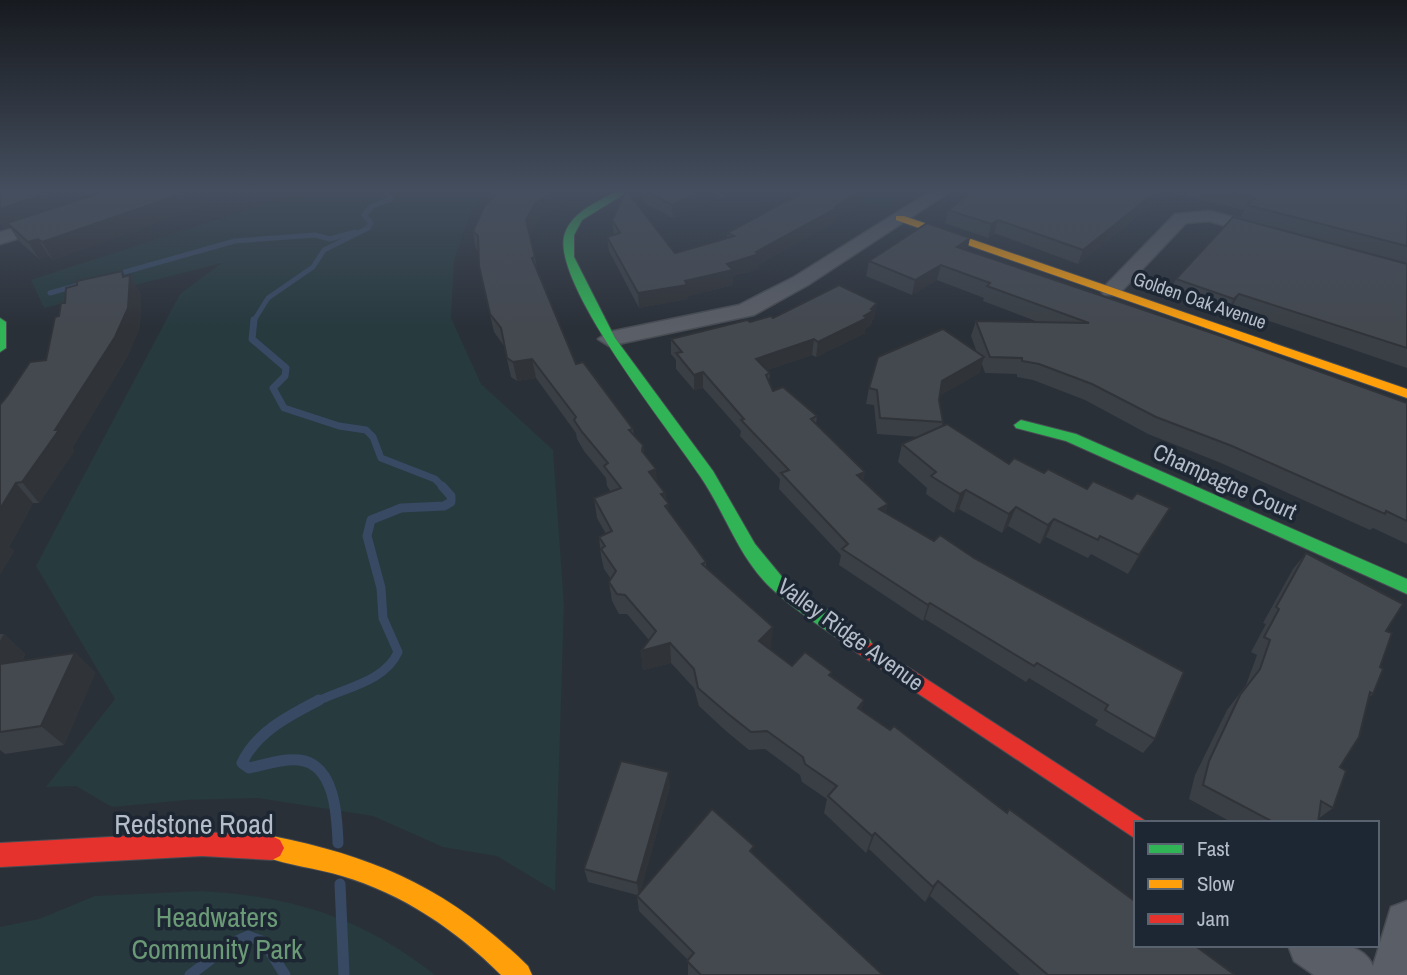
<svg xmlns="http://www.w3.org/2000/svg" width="1407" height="975" viewBox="0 0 1407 975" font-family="'Archivo Narrow',sans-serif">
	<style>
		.green { fill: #273a3e }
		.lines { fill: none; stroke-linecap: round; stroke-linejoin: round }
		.stream-far3 { stroke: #384963; stroke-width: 5 }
		.stream-far2 { stroke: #384963; stroke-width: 7 }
		.stream-far1 { stroke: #384963; stroke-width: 9 }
		.stream { stroke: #384963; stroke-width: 11 }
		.street-casing { stroke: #484c53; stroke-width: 3 }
		.fast-casing { stroke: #484c53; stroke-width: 2 }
		.slow-casing { stroke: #484c53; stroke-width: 2 }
		.jam-casing { stroke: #484c53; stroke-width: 2 }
		.street { fill: #5a5e66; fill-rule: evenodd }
		.fast { fill: #30b455; fill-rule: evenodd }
		.slow { fill: #ff9f0a; fill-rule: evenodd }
		.jam { fill: #e5322d; fill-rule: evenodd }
		.wall { fill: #3a3f45 }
		.shaded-wall { fill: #303338 }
		.building { fill: #444950; stroke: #303338; stroke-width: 2 }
		.labels { text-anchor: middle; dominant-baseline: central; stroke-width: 7; stroke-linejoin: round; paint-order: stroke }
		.far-street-label { font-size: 19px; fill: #b4bcc9; stroke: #1d2633 }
		.street-label { font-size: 23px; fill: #b4bcc9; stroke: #1d2633 }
		.near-street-label { font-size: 28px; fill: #b4bcc9; stroke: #1d2633 }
		.near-park-label { font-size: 28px; fill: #6b9a76; stroke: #1d2633 }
	</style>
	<rect width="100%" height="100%" fill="#2a3038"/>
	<!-- green -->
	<g class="green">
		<path d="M305,191H491L471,212L454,260L451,318L481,384L553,450L564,605L555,891L497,856L443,847L373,816L258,798L187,800L112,807L76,786L46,787L115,699L36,566L180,294L222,263L44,308L31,280Z"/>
		<path d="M826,191H919L885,209Z"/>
		<path d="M201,891C292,896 363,918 435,975H0V927L39,919L95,896Z"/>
	</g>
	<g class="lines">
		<!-- stream-far3 -->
		<g class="stream-far3">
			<path d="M368,228L371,223L364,215L372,206L391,199L386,193L389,191"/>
			<path d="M50,293L235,241L315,235L330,239L355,232"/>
			<path d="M253,322L268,298L313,267L324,250L368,228"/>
		</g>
		<!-- stream-far2 -->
		<path class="stream-far2" d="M254,320L252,339L286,368L285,376L273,388L284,408L339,426L366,430L373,437L381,458L435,479L444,488"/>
		<!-- stream-far1 -->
		<path class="stream-far1" d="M316,702C343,688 385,682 398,652L383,618L381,588L367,536L371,520L401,508L444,506L451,502V496L442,486"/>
		<!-- stream -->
		<g class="stream">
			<path d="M319,700C290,715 256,732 242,763L249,768C265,765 282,758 299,760C335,764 337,815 338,843"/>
			<path d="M340,884L344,975"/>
			<path d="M190,975L232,943L248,936L264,942L285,975"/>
		</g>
		<!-- street casing -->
		<g class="street-casing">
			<g id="street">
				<path d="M931,191H951L808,285L754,315L609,346L598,339L609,332L739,305L794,277Z"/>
				<path d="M1210,211L1270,227L1272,231L1263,237L1209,221L1186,223L1118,295H1104L1101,291L1104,287L1175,214Z"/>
				<path d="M50,218L59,223L56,227L0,244V232Z"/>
				<path d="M1407,901V975H1314L1294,961L1288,945C1314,945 1361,936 1373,966L1391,907Z"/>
			</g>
		</g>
		<!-- fast casing -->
		<g class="fast-casing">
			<g id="fast">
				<path d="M617,191H629L582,220L574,235V257L615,338L713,471L755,544L783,578L870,640L873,646L870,652L863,654L856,652C829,631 796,612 771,588C738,557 725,512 700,476C672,433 548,280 565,233C573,211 598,202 617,191Z"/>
				<path d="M0,318L6,322V348L0,352Z"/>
				<path d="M1021,420L1076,434L1407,579V594L1066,441L1016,428L1014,425Z"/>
			</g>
		</g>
		<!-- slow casing -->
		<g class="slow-casing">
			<g id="slow">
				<path d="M896,216H904L1407,389V398L896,220Z"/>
				<path d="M272,836C378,857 450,890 528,966L532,975H501C456,930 403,894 342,876C317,868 288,866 264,856L260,848L264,840Z"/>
			</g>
		</g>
		<!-- jam casing -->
		<g class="jam-casing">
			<g id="jam">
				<path d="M863,638L1144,820L1145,823H1136V839L856,652L853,646L856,640Z"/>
				<path d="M202,832L272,836L280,840L284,848L280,856L272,860L202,856L0,867V843Z"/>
			</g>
		</g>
		<!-- street -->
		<use href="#street" class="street"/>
		<!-- fast -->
		<use href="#fast" class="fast"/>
		<!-- slow -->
		<use href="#slow" class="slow"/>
		<!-- jam -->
		<use href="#jam" class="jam"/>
	</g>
	<!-- wall -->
	<g class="wall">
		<path d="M0,191L224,193L200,203L201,206L197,208L53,260L49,256L39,259L18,240L9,226L4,228L0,222Z"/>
		<path d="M492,191L538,221L530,235L537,268L576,364L633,429L634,436L643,445L644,454L657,482L665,493L666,500L669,512L706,562V568L771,646L769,649L792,666L831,677L864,700L861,710L1235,975H1020L930,896L925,902L869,849L866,853L824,813L827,799L802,782L800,775L765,749L749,750L726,731L699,706L694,688L671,663L643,670L641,651L649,640L627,614H619L612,601L609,582L611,579L604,569L601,556L599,537L606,534L597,518L594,498L611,492L607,486L606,478L584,451L577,439L576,433L536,378L517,381L511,377L504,346L494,332L479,266V251L476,249L473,231L489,202L487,194Z"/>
		<path d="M643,191H737L723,198L718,197L673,218L644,203Z"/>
		<path d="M972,191H1407V263L1240,218L1244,210L1167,192L1078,264L994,233L988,238L945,223L948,210Z"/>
		<path d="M858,205L836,219L835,222L759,264V269L733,276V285L688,296V299L639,308L609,251L607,237L614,235L612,220L675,253L727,238V233Z"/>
		<path d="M967,250L1407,403V544L1373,528L1370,530L1221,463L1148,434L1085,400L1033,380L1017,377V374L985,373L982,364L979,373L939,396V400L943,422L942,426L1009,464L1044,473L1087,489L1170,508L1128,574L1091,554L1088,558L1046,537L1040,544L1008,526L1002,533L959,509L954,513L926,494L927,488L898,462L902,444L919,437L877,434L874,405L866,404L869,388L977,353L971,336L976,321L1038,322L983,301L984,298L937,280L912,295L866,276L869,261Z"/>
		<path d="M1407,264V368L1231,308L1226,313L1169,293L1176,279Z"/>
		<path d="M122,271L125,276L141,294L140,327L127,357L72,448L74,451L39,503H33L9,547L14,551L0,574V405L46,360L59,316L65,303L77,285Z"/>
		<path d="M877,303L874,318L872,320L871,325L865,329V333L816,357L812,355L767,370L770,373L769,381L773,391L817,416L816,424L865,472L863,481L886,513L1155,739L1143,753L1095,725L1098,720L1029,678L1026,682L925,619L923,621L839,565L841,555L779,489L780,479L740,436L741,431L703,388L694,390L676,369V360L671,354V339L773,318Z"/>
		<path d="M1306,553L1386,631L1380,667L1373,694L1368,698L1340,767L1333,808L1318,819V823H1233L1189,799L1195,775L1227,710L1246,685L1257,655L1251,652L1266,624L1263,623L1293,569Z"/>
		<path d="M0,634H4L25,654L22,661L75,653L95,673L64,745L5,754L0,750Z"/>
		<path d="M670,786L640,892L753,854L883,975H688V960L639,911L637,895L588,882L584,869Z"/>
	</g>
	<!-- shaded-wall -->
	<g class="shaded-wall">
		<path d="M54,191H113L7,223L9,226L4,228L0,221V209Z"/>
		<path d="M190,191H231L200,203L201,206L197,208L53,260L42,242Z"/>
		<path d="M553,191H578L538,221L529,237L526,220L535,204Z"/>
		<path d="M702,191H719L718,197L673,218L672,205Z"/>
		<path d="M723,191H737L723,198Z"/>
		<path d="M860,191L858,205L836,219L835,222L759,264V269L733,276V285L688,296V299L639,308L638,293L685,281L756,252L835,207Z"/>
		<path d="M1157,191H1167L1078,264L1083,250Z"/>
		<path d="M998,220L994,233L988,238L991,224Z"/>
		<path d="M970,238L967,252L957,247Z"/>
		<path d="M38,239L49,256L39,259L28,242Z"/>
		<path d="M941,265L937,280L912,295L915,280Z"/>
		<path d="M122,271L130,284V275L141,294L140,327L127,357L72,448L74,451L39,503L22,482L55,430L123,277Z"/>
		<path d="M1239,294L1231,308L1226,313L1234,299Z"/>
		<path d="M877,303L874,318L872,320L871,325L865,329V333L816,357L818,342L864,316Z"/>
		<path d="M814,339L812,355L755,374L756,359Z"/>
		<path d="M984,357L979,373L938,397L942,381Z"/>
		<path d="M532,359L536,378L517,381L513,362Z"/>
		<path d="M703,372V388L694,390V375Z"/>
		<path d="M656,469L658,489L649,472Z"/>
		<path d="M865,472L862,488L857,475Z"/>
		<path d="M16,483L33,503L9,547L14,551L0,574V509Z"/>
		<path d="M966,490L959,509L954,513L960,494Z"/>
		<path d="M665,493L666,505L669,504L670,524L661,494Z"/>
		<path d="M888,504L885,520L879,509Z"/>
		<path d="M1016,507L1008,526L1002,533L1009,514Z"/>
		<path d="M1170,508L1159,527L1128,574L1139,555Z"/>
		<path d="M1054,519L1046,537L1040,544L1048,525Z"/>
		<path d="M930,603L925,619L923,621L928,605Z"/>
		<path d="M773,627L771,646L758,660L759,641Z"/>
		<path d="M4,634L25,654L9,686L0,678V641Z"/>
		<path d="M670,643L671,663L643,670L641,651Z"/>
		<path d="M75,653L95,673L64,745L41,726Z"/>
		<path d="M864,700L859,718L858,708Z"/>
		<path d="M669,772L670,786L639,896L637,883Z"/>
		<path d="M875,833L869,849L866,853L872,836Z"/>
		<path d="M938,881L930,896L925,902L933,887Z"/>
	</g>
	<!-- building -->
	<g class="building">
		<path d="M0,191H54L0,209Z"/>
		<path d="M106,191H190L42,242L38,239L28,242L7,223Z"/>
		<path d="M492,191H553L535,204L526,220L535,257L532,258L576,364L583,362L633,429L629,430L643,445L642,451L656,469L649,472L665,493L661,494L669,504L665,506L706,562L702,564L773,627L759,641L792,666L805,652L832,672L829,675L864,700L858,708L890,730L894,726L1007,813L1009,809L1136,902V945H1194L1235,975H1048L938,881L933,887L875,833L872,836L828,796L837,786L805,764L803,757L767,731L751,732L727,713L698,688L694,669L670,643L641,651L656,631L625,595L617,594L609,582L616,571L601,549L605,546L599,537L612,531L594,498L621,488L604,466L608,463L582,432L574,420L576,417L532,359L513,362L507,358L501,328L490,314L479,266L478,236L473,231L484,207L494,196L487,194Z"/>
		<path d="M626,191H627L675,253L734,236L727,233L805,191H860L835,207L837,208L756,252L759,254L727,264L733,270L685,281L687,285L638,293L607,237L620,233L612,220Z"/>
		<path d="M646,191H702L672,205Z"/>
		<path d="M972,191H1157L1083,250L998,220L991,224L948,210Z"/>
		<path d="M1226,191H1407V246L1247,205L1255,198Z"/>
		<path d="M1233,217L1407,264V348L1239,294L1234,299L1176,279Z"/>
		<path d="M927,223L970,238L957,247L1218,335L1407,403V521L1386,511L1385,514L1232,446L1156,417L1092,384L1039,364L1022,361V358L990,357L976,321L1089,323L987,286L990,283L941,265L915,280L869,261Z"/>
		<path d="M122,271L123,277L130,275L128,308L115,337L55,430H59L22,482L16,483L0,509V405L8,395L30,362L46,360L55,317L59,316L61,303H65L66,288L77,285V281Z"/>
		<path d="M839,285L877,303L871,309L874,310L864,316L867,318L818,342L814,339L756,359L770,373L766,375L773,391L783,387L817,416L811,419L865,472L857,475L888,504L879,509L934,541L940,535L974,558L1184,672L1155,739L1105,710L1108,705L1037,663L1034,666L930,603L928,605L842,549L848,544L781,473L789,470L741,420L744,419L703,372L694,375L676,353L682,352L671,339L747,320L750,322L771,316L773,318Z"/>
		<path d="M943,329L984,357L942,381L939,400L943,422L880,418L877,390L869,388L878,357Z"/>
		<path d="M947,424L1009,464L1014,458L1044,473L1048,469L1087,489L1093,481L1132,499L1137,493L1170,508L1139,555L1100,536L1098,540L1054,519L1048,525L1016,507L1009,514L966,490L960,494L931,476L936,472L902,444Z"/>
		<path d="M1306,553L1403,604L1386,631L1392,633L1380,667L1383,669L1373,694L1370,692L1359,737L1340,767L1346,771L1333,808L1321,801L1318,823H1275L1203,785L1209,761L1240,695L1260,669L1270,640L1264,637L1279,609L1276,607Z"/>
		<path d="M75,653L41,726L0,732V664Z"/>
		<path d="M621,761L669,772L637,883L584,869Z"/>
		<path d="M712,809L754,846L750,851L883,975H701L687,961L694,953L637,896Z"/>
	</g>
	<!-- sky -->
	<linearGradient id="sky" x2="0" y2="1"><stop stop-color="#171a1f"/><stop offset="0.58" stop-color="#444e5e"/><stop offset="1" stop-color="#444e5e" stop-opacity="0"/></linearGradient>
	<rect width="1407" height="328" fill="url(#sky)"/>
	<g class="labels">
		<!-- far-street labels -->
		<g class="far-street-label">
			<text transform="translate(1200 300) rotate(19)">Golden Oak Avenue</text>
		</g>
		<!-- street labels -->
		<g class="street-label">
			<text transform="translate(1225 481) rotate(24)">Champagne Court</text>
			<text transform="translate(851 634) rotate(36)">Valley Ridge Avenue</text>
		</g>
		<!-- near-street labels -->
		<g class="near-street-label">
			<text x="194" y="824">Redstone Road</text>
		</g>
		<!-- near-park labels -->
		<g class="near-park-label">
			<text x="217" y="917">Headwaters<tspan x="217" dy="32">Community Park</tspan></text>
		</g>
	</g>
	<!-- legend -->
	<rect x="1134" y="821" width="245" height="126" fill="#1d2633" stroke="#59626f" stroke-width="2"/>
	<rect x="1148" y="844" width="35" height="10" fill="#30b455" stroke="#59626f" stroke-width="2"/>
	<text x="1197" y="856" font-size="21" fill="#b4bcc9">Fast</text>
	<rect x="1148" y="879" width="35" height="10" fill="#ff9f0a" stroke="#59626f" stroke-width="2"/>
	<text x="1197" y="891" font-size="21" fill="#b4bcc9">Slow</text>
	<rect x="1148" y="914" width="35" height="10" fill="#e5322d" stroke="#59626f" stroke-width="2"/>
	<text x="1197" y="926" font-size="21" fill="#b4bcc9">Jam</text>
</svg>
